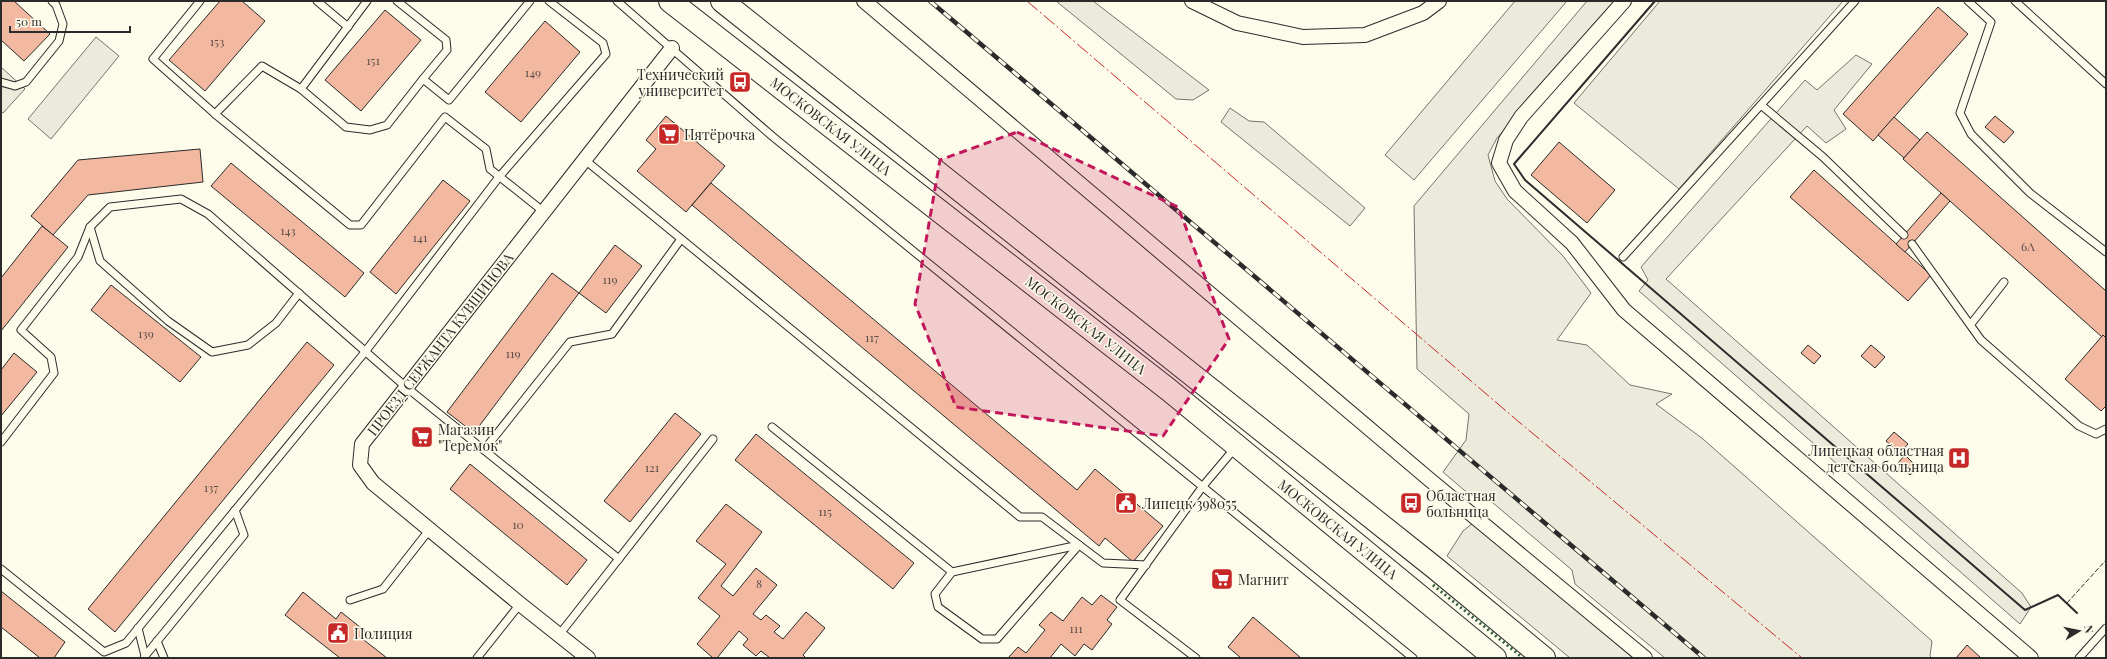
<svg xmlns="http://www.w3.org/2000/svg" width="2107" height="659" viewBox="0 0 2107 659" font-family="'Playfair Display',serif">
	<style>
		.green { fill: #ecebdb; stroke: #74746e }
		.parking { fill: #eceadb; stroke: #74746e }
		.building { fill: #f2b8a0; stroke: #2b2b2b }
		.lines { fill: none; stroke-linecap: round; stroke-linejoin: round }
		.lane-casing { stroke: #2b2b2b; stroke-width: 9 }
		.street-casing { stroke: #2b2b2b; stroke-width: 16 }
		.primary-casing { stroke: #2b2b2b; stroke-width: 24 }
		.lane { stroke: #fdfbea; stroke-width: 7 }
		.street { stroke: #fdfbea; stroke-width: 14 }
		.primary { stroke: #fdfbea; stroke-width: 22 }
		.rail-casing { stroke: #2b2b2b; stroke-width: 4.5 }
		.rail { stroke: #fdfbea; stroke-width: 3; stroke-dasharray: 9; stroke-linecap: butt }
		.hedge { stroke: #34623c; stroke-width: 3; stroke-dasharray: 2 3; stroke-linecap: butt }
		.fence { stroke: #2b2b2b; stroke-width: 1; stroke-dasharray: 5 2; stroke-linecap: butt }
		.wall { stroke: #2b2b2b; stroke-width: 2 }
		.power { stroke: #c62828; stroke-width: 1; stroke-dasharray: 14 3 2 3; stroke-linecap: butt }
		.marked { fill: #c2185b; fill-opacity: 0.2; stroke: #c2185b; stroke-width: 3; stroke-dasharray: 8 5; stroke-linejoin: round }
		.labels { text-anchor: middle; dominant-baseline: central; stroke-width: 3; stroke-linejoin: round; paint-order: stroke }
		.number-label { font-size: 12px; fill: #5d4e48 }
		.poi-label { font-size: 14px; fill: #2b2b2b; stroke: #fdfbea; text-anchor: start }
		.street-label { font-size: 14px; fill: #2b2b2b; stroke: #fdfbea }
	</style>
	<rect width="100%" height="100%" fill="#fdfbea"/>
	<!-- green -->
	<g class="green">
		<path d="M1056,1H1093L1209,90L1193,100L1176,99Z"/>
		<path d="M1515,1H1567L1414,180L1385,155Z"/>
		<path d="M1587,1H1616L1497,138L1488,155L1495,181L1507,199L1563,256L1591,293L1557,340L1587,345L1630,385L1672,394L1656,404L1703,439L1932,641L1930,656L1932,658H1665L1575,584L1572,570L1486,497L1471,496L1443,472L1466,440L1469,414L1417,369L1414,206Z"/>
		<path d="M1660,1H1843L1679,189L1574,103Z"/>
		<path d="M96,37L119,56L51,139L28,119Z"/>
		<path d="M1856,55L1872,64L1834,110L1846,129L1826,143L1807,126L1666,279L2022,593L2031,607L2020,624L1639,291L1648,280L1641,267L1805,80L1817,90Z"/>
		<path d="M1230,108L1249,121L1264,122L1365,208L1350,226L1221,122Z"/>
		<path d="M1473,523L1633,658H1570L1447,556L1463,531Z"/>
	</g>
	<!-- parking -->
	<path class="parking" d="M1,67L25,89L3,113L1,112Z"/>
	<!-- building -->
	<g class="building">
		<path d="M1,1H14L50,34L24,61L1,40Z"/>
		<path d="M220,1H242L265,21L205,91L169,60Z"/>
		<path d="M1938,7L1968,34L1873,141L1843,114Z"/>
		<path d="M385,10L421,40L361,111L325,80Z"/>
		<path d="M545,21L580,52L521,122L485,92Z"/>
		<path d="M666,116L725,166L686,212L637,171L656,149L646,140Z"/>
		<path d="M1995,116L2014,132L2004,143L1985,127Z"/>
		<path d="M1894,117L1920,140L1904,158L1878,135Z"/>
		<path d="M1927,132L2106,291V338L2103,335L2102,337L1903,159Z"/>
		<path d="M1559,142L1615,190L1587,223L1531,175Z"/>
		<path d="M200,149L203,182L88,195L53,235L31,216L78,160Z"/>
		<path d="M231,163L364,273L345,297L211,186Z"/>
		<path d="M1814,170L1931,275L1908,301L1790,197Z"/>
		<path d="M443,180L470,201L396,294L370,272Z"/>
		<path d="M711,183L1077,490L1095,469L1163,526L1133,562L1105,538L1099,546L692,205Z"/>
		<path d="M1941,193L1950,201L1905,252L1896,244Z"/>
		<path d="M42,226L68,247L1,331V278Z"/>
		<path d="M615,245L642,266L606,313L579,293Z"/>
		<path d="M552,273L579,293L474,433L447,412Z"/>
		<path d="M111,285L201,357L180,382L91,310Z"/>
		<path d="M2103,335L2106,338V406L2101,411L2065,379Z"/>
		<path d="M307,342L334,365L115,632L88,609Z"/>
		<path d="M1808,345L1821,356L1814,364L1801,353Z"/>
		<path d="M1871,345L1885,357L1875,368L1861,356Z"/>
		<path d="M14,353L37,372L1,416V370Z"/>
		<path d="M675,413L701,434L630,522L604,501Z"/>
		<path d="M1894,432L1908,444L1900,453L1886,441Z"/>
		<path d="M756,434L914,563L893,589L735,460Z"/>
		<path d="M1905,455L1918,468L1910,475L1898,463Z"/>
		<path d="M470,464L587,560L567,585L450,489Z"/>
		<path d="M726,504L762,532L721,586L733,596L756,568L777,585L753,614L761,620L766,615L780,626L774,632L783,639L806,612L825,628L803,655L806,658H770L761,651L756,656L743,645L748,639L739,631L717,658H713L697,644L720,616L698,598L726,564L696,541Z"/>
		<path d="M1,591L65,642L54,658H40L1,627Z"/>
		<path d="M303,592L336,619L341,612L365,631L360,637L387,658H340L285,615Z"/>
		<path d="M1101,595L1117,607L1107,620L1112,624L1092,650L1084,644L1075,656L1061,644L1050,658H1008L1018,647L1026,653L1045,630L1039,625L1051,612L1063,621L1082,597L1092,605Z"/>
		<path d="M1253,617L1301,658H1241L1228,647Z"/>
		<path d="M1967,645L1981,658H1956Z"/>
	</g>
	<g class="lines">
		<!-- lane casing -->
		<g class="lane-casing">
			<g id="lane">
				<path d="M200,1L153,59L215,114L350,225H361L445,117L486,149L490,169L544,212"/>
				<path d="M317,1L348,27"/>
				<path d="M397,1L446,40L447,50L423,79"/>
				<path d="M617,1L772,136L1413,658"/>
				<path d="M1968,1L1991,22L1960,113L1971,134L2030,193L2106,252"/>
				<path d="M2015,1L2106,84"/>
				<path d="M1,82L15,86L26,82L59,41L63,24L56,5L52,1"/>
				<path d="M301,89L367,1"/>
				<path d="M1761,105L1823,157L1904,235"/>
				<path d="M215,114L262,66L301,89L346,127L370,130L387,125L423,79L449,100L530,1"/>
				<path d="M585,160L1020,517H1042L1103,563L1146,565"/>
				<path d="M90,227L100,261L168,321L212,352L248,345L276,323L299,293"/>
				<path d="M1912,244L1981,340L2079,426L2096,434L2106,429"/>
				<path d="M1623,257L1855,1"/>
				<path d="M1971,324L2004,282"/>
				<path d="M772,427L952,572L1079,545"/>
				<path d="M1,442L54,373L51,357L21,330L78,257L90,227L110,207L181,199L208,214L406,387L619,559"/>
				<path d="M484,450L570,342L612,334L681,239"/>
				<path d="M1,569L104,652L126,643L365,352L499,177L606,54L603,43L549,1"/>
				<path d="M952,572L935,594L938,607L982,639H997L1079,545"/>
				<path d="M350,600L383,589L430,529"/>
				<path d="M138,628L145,656L144,658"/>
				<path d="M559,635L713,439"/>
				<path d="M157,641L164,658"/>
				<path d="M145,656L244,535L235,510"/>
				<path d="M477,658L520,604"/>
				<path d="M1196,658L1120,600L1203,486L1235,448"/>
				<path d="M2079,658L2106,628"/>
			</g>
		</g>
		<!-- street casing -->
		<g class="street-casing">
			<g id="street">
				<path d="M864,1L1430,480L1645,658"/>
				<path d="M1192,1L1237,23L1303,37L1365,35L1423,13L1439,1"/>
				<path d="M1624,1L1521,117L1506,140L1499,163L1515,191L1572,243L1624,310L2031,658"/>
				<path d="M588,658L520,604L373,483L360,465L362,444L672,48"/>
			</g>
		</g>
		<!-- primary casing -->
		<g class="primary-casing">
			<g id="primary">
				<path d="M670,1L1169,390L1495,658"/>
				<path d="M722,1L1435,568L1544,658"/>
			</g>
		</g>
		<!-- lane -->
		<use href="#lane" class="lane"/>
		<!-- street -->
		<use href="#street" class="street"/>
		<!-- primary -->
		<use href="#primary" class="primary"/>
		<!-- rail casing -->
		<g class="rail-casing">
			<path id="rail" d="M930,1L1704,658"/>
		</g>
		<!-- rail -->
		<use href="#rail" class="rail"/>
		<!-- hedge -->
		<path class="hedge" d="M1433,585L1523,658"/>
		<!-- fence -->
		<path class="fence" d="M2067,603L2106,560"/>
		<!-- wall -->
		<path class="wall" d="M1655,1L1514,164L1525,180L2025,610L2058,595L2077,613"/>
		<!-- power -->
		<path class="power" d="M1027,1L1519,422L1802,658"/>
	</g>
	<!-- marked area -->
	<path class="marked" d="M1017,132L1178,207L1229,339L1163,436L956,407L915,304L940,160Z"/>
	<!-- icons -->
	<defs>
		<g id="bus-square" transform="scale(1.15)"><rect x="-9" y="-9" width="18" height="18" rx="4" fill="#c62828" stroke="#fdfbea"/><path d="M-5-6H5V4H4V6H2V4H-2V6H-4V4H-5ZM-3.5-4V0h7V-4ZM-3.5 1.2v1.5H-2V1.2ZM2 1.2v1.5H3.5V1.2Z" fill="#fff"/></g>
		<g id="supermarket-square" transform="scale(1.15)"><rect x="-9" y="-9" width="18" height="18" rx="4" fill="#c62828" stroke="#fdfbea"/><path d="M-6-5.5h2.5l.6 2H6L4.5 2H-2.5L-4.4-4H-6ZM-1.5 3.2a1.3 1.3 0 1 0 .1 0ZM3 3.2a1.3 1.3 0 1 0 .1 0Z" fill="#fff"/></g>
		<g id="hospital-square" transform="scale(1.15)"><rect x="-9" y="-9" width="18" height="18" rx="4" fill="#c62828" stroke="#fdfbea"/><path d="M-5-5h3v3.5h4V-5h3V5h-3V1.5h-4V5h-3Z" fill="#fff"/></g>
		<g id="civic-square" transform="scale(1.15)"><rect x="-9" y="-9" width="18" height="18" rx="4" fill="#c62828" stroke="#fdfbea"/><path d="M-.6-6.5H3V-4.5H.6V-3L4-1V1h2V6H-6V1h2V-1L-.6-3ZM-1.2 2.5V6h2.4V2.5Z" fill="#fff"/></g>
	</defs>
	<g fill-rule="evenodd">
		<use href="#bus-square" x="740" y="82"/>
		<use href="#supermarket-square" x="669" y="134"/>
		<use href="#supermarket-square" x="422" y="437"/>
		<use href="#hospital-square" x="1959" y="458"/>
		<use href="#civic-square" x="1126" y="503"/>
		<use href="#bus-square" x="1411" y="503"/>
		<use href="#supermarket-square" x="1222" y="579"/>
		<use href="#civic-square" x="338" y="633"/>
	</g>
	<g class="labels">
		<!-- number labels -->
		<g class="number-label">
			<text x="217" y="41">153</text>
			<text x="373" y="60">151</text>
			<text x="533" y="72">149</text>
			<text x="288" y="230">143</text>
			<text x="420" y="237">141</text>
			<text x="2028" y="246">6А</text>
			<text x="610" y="279">119</text>
			<text x="146" y="333">139</text>
			<text x="872" y="337">117</text>
			<text x="513" y="353">119</text>
			<text x="652" y="467">121</text>
			<text x="211" y="487">137</text>
			<text x="825" y="511">115</text>
			<text x="518" y="524">10</text>
			<text x="759" y="583">8</text>
			<text x="1076" y="628">111</text>
		</g>
		<!-- poi labels -->
		<g class="poi-label">
			<text x="724" y="74" text-anchor="end">Технический<tspan x="724" dy="16">университет</tspan></text>
			<text x="684" y="134">Пятёрочка</text>
			<text x="438" y="429">Магазин<tspan x="438" dy="16">"Теремок"</tspan></text>
			<text x="1944" y="450" text-anchor="end">Липецкая областная<tspan x="1944" dy="16">детская больница</tspan></text>
			<text x="1426" y="495">Областная<tspan x="1426" dy="16">больница</tspan></text>
			<text x="1142" y="503">Липецк 398055</text>
			<text x="1238" y="579">Магнит</text>
			<text x="354" y="633">Полиция</text>
		</g>
		<!-- street labels -->
		<g class="street-label">
			<text transform="translate(831 126) rotate(38)">МОСКОВСКАЯ УЛИЦА</text>
			<text transform="translate(1086 325) rotate(38)">МОСКОВСКАЯ УЛИЦА</text>
			<text transform="translate(440 344) rotate(-52)">ПРОЕЗД СЕРЖАНТА КУВШИНОВА</text>
			<text transform="translate(1338 529) rotate(39)">МОСКОВСКАЯ УЛИЦА</text>
		</g>
	</g>
	<!-- border -->
	<rect width="2107" height="659" fill="none" stroke="#2b2b2b" stroke-width="4"/>
	<!-- north arrow -->
	<g transform="translate(2079 631) rotate(80)" stroke="#fdfbea" stroke-width="3" paint-order="stroke">
	<path d="M0-3L7 15L0 10L-7 15Z" fill="#2b2b2b"/>
	<text y="-6" font-size="11" font-weight="bold" text-anchor="middle" fill="#2b2b2b">N</text>
	</g>
	<!-- scale -->
	<path d="M10 26v6h120v-6" fill="none" stroke="#2b2b2b" stroke-width="2"/>
	<text x="16" y="26" font-size="12" fill="#2b2b2b" stroke="#fdfbea" stroke-width="3" paint-order="stroke">50 m</text>
</svg>
